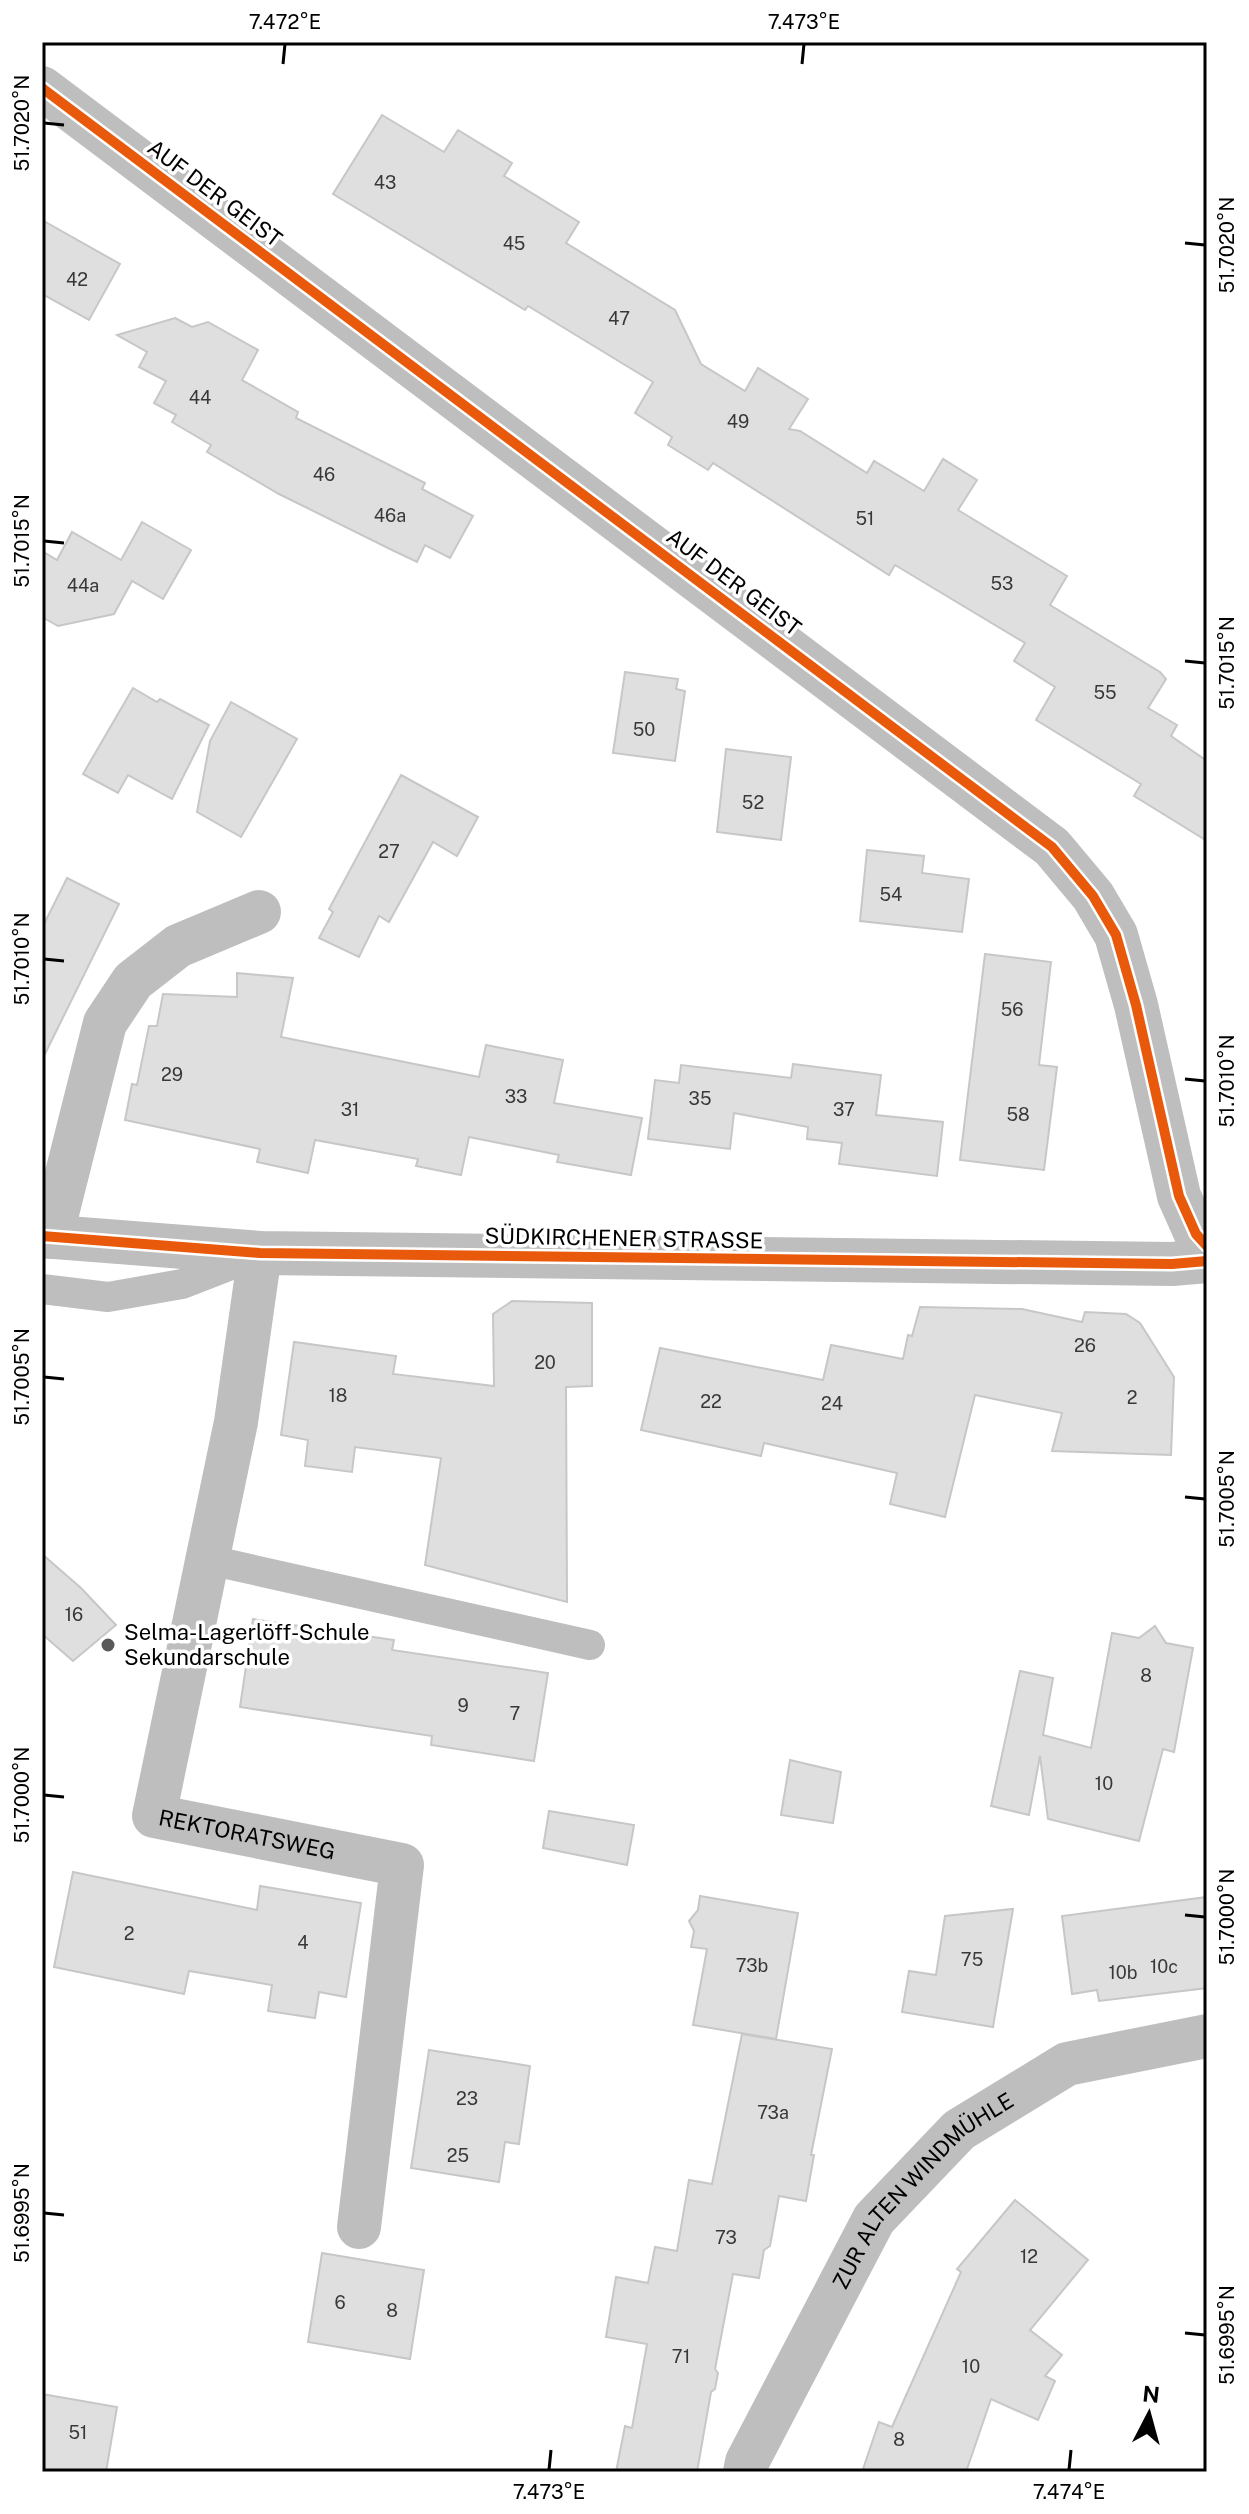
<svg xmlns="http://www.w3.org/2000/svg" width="1249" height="2514" viewBox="0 0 1249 2514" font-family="'Public Sans',sans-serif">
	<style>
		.building { fill: #dfdfdf; stroke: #c7c7c7; stroke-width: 2 }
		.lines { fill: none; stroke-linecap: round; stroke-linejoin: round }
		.service { stroke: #bebebe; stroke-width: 30 }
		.minor { stroke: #bebebe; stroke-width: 44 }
		.tertiary { stroke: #bebebe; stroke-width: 44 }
		.cycleway-casing { stroke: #fff; stroke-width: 15 }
		.cycleway { stroke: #e8590c; stroke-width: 10 }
		.ticks { fill: none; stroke: #000; stroke-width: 3 }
		.poi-dot { fill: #595959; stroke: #fff; stroke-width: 3 }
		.labels { text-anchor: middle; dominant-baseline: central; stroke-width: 7; stroke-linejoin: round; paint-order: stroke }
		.number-label { font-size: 18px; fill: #383838 }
		.street-label { font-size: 22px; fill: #000; stroke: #fff }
		.poi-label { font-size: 22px; fill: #000; stroke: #fff; text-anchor: start }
		.neatline { fill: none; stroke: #000; stroke-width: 3 }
		.ticks-label { font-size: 20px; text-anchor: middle; fill: #000 }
	</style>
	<rect width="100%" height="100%" fill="#fff"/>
	<!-- building -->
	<g class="building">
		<path d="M382,115L444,152L458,130L512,163L504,176L579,222L566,243L675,310L701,364L745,391L758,368L808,399L789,429L800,431L867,473L874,461L924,491L943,459L977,480L958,510L1067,576L1050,605L1160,672L1166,679L1148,708L1177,725L1171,736L1207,761V841L1134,796L1141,784L1036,720L1055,687L1014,661L1025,643L895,565L889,575L713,463L708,470L668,445L672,437L635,413L653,382L528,306L525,310L333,194Z"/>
		<path d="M42,220L120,264L89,320L42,294Z"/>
		<path d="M175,318L192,327L208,322L258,350L242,380L298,412L296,418L425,483L422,489L473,516L450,558L425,545L417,562L392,550L279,494L207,452L211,445L172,422L176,415L154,403L166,381L139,367L147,352L117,335Z"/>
		<path d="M142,522L191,550L163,599L132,581L114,614L58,626L42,617V551L57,560L72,532L121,560Z"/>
		<path d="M625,672L678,679L676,689L685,691L675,761L613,753Z"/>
		<path d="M133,688L157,702L160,699L209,725L172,799L128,775L118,793L83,774Z"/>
		<path d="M231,702L297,739L241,837L197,812L210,741Z"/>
		<path d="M726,749L791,757L781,840L717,832Z"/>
		<path d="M401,775L478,817L457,856L433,842L389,922L379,916L359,957L319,938L333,912L329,909Z"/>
		<path d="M867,850L924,856L922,873L969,879L962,932L860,921Z"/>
		<path d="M67,878L119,904L42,1060V928Z"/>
		<path d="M985,954L1051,962L1039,1065L1057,1067L1044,1170L960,1160Z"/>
		<path d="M237,973L293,978L281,1037L479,1077L486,1045L563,1060L554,1103L642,1118L631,1175L557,1162L559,1155L469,1137L461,1175L416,1166L418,1159L315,1140L308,1173L257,1162L260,1149L125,1120L132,1084L137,1085L149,1026H157L163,994L237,997Z"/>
		<path d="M793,1064L881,1075L876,1115L943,1122L937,1176L839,1164L842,1143L807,1139L808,1127L734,1113L730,1149L648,1139L655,1080L679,1083L681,1065L791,1078Z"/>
		<path d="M512,1301L592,1303V1386L566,1387L567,1602L425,1565L441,1458L355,1447L352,1472L305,1466L308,1440L281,1435L294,1342L396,1356L393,1374L494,1386L493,1314Z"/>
		<path d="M920,1307L1022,1309L1082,1322L1085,1312L1126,1314L1140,1323L1174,1377L1171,1455L1052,1451L1062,1413L975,1395L945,1517L890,1504L897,1473L764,1443L761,1456L641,1430L660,1348L823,1380L831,1345L903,1359L908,1335L912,1336Z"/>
		<path d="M42,1554L81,1588L116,1625L73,1661L42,1634Z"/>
		<path d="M253,1619L394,1640L392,1650L548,1673L534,1761L431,1745L432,1736L240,1707Z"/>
		<path d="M1155,1626L1166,1643L1193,1648L1174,1752L1163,1749L1139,1841L1048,1819L1040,1756L1029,1815L991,1806L1020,1671L1053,1678L1043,1735L1091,1748L1112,1633L1139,1638Z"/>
		<path d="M790,1760L841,1772L833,1823L781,1815Z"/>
		<path d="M549,1811L634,1825L627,1865L543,1848Z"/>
		<path d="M73,1872L257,1910L260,1886L361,1903L346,1997L319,1992L315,2018L268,2011L272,1985L189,1971L184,1994L54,1967Z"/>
		<path d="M700,1896L798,1913L776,2039L693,2025L707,1949L691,1947L694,1931L689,1921L698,1910Z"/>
		<path d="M1207,1897V1988L1099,2001L1097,1990L1072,1994L1062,1916Z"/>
		<path d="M1013,1909L993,2027L902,2012L909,1971L936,1975L945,1916Z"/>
		<path d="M742,2034L832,2049L811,2155H814L806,2201L779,2196L770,2246L764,2250L759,2278L733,2274L715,2369L718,2373L715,2389L711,2392L697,2472H616L625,2426L632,2428L647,2344L606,2337L616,2277L648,2283L655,2247L677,2251L689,2180L712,2184Z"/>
		<path d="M429,2050L530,2066L519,2144L505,2142L499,2182L411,2168Z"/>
		<path d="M1015,2200L1088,2260L1030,2330L1062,2355L1045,2376L1055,2381L1038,2420L991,2399L966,2472H862L879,2422L892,2427L961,2272L957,2269Z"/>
		<path d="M322,2253L424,2270L410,2359L308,2342Z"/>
		<path d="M42,2394L117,2407L106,2472H42Z"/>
	</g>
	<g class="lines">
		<!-- service -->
		<g class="service">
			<path d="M42,1289L108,1297L182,1284L249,1258"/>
			<path d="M209,1560L590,1645"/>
		</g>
		<!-- minor -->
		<g class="minor">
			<path d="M51,1237L105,1023L133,981L178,946L259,912"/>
			<path id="s1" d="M260,1253L236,1422L154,1816L402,1865L359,2227"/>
			<path id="s2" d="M745,2472L747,2462L874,2219L959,2130L1067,2064L1207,2036"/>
		</g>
		<!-- tertiary -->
		<g class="tertiary">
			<path d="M42,88L1052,847L1093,896L1116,935L1136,1005L1179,1196L1196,1234L1207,1246"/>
			<path d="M42,1236L260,1253L1172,1264L1207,1261"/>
		</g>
		<!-- cycleway casing -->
		<g class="cycleway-casing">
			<g id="cycleway">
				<path d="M42,88L1052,847L1093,896L1116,935L1136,1005L1179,1196L1196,1234L1207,1246"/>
				<path d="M42,1236L260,1253L1172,1264L1207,1261"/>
			</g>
		</g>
		<!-- cycleway -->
		<use href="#cycleway" class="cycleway"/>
	</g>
	<!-- ticks -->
	<path class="ticks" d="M283,64L285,44M802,64L804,44M44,123L64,125M1185,243L1205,245M44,541L64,543M1185,661L1205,663M44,959L64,961M1185,1079L1205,1081M44,1377L64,1379M1185,1497L1205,1499M44,1795L64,1797M1185,1915L1205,1917M44,2213L64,2215M1185,2333L1205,2335M549,2470L551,2450M1069,2470L1071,2450"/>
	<!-- markers -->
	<circle class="poi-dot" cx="108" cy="1645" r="8"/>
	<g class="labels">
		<!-- number labels -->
		<g class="number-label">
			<text x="385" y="182">43</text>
			<text x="514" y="243">45</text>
			<text x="77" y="279">42</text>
			<text x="619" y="318">47</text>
			<text x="200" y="397">44</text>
			<text x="738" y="421">49</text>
			<text x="324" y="474">46</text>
			<text x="390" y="515">46a</text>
			<text x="865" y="518">51</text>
			<text x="1002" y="583">53</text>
			<text x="83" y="585">44a</text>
			<text x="1105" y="692">55</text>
			<text x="644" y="729">50</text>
			<text x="753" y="802">52</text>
			<text x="389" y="851">27</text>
			<text x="891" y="894">54</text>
			<text x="1012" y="1009">56</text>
			<text x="172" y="1074">29</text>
			<text x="516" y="1096">33</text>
			<text x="700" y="1098">35</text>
			<text x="350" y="1109">31</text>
			<text x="844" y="1109">37</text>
			<text x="1018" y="1114">58</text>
			<text x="1085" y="1345">26</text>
			<text x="545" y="1362">20</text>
			<text x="338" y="1395">18</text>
			<text x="1132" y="1397">2</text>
			<text x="711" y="1401">22</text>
			<text x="832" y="1403">24</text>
			<text x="74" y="1614">16</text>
			<text x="1146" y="1675">8</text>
			<text x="463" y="1705">9</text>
			<text x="515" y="1713">7</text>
			<text x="1104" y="1783">10</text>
			<text x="129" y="1933">2</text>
			<text x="303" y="1942">4</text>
			<text x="972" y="1959">75</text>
			<text x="752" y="1965">73b</text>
			<text x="1164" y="1966">10c</text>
			<text x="1123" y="1972">10b</text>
			<text x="467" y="2098">23</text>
			<text x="773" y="2112">73a</text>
			<text x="458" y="2155">25</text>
			<text x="726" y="2237">73</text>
			<text x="1029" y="2256">12</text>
			<text x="340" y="2302">6</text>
			<text x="392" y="2310">8</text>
			<text x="681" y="2356">71</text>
			<text x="971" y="2366">10</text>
			<text x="78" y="2432">51</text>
			<text x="899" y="2439">8</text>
		</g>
		<!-- street labels -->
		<g class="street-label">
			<text transform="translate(215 193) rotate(37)">AUF DER GEIST</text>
			<text transform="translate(734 582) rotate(37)">AUF DER GEIST</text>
			<text transform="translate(624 1238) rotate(1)">SÜDKIRCHENER STRASSE</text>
			<text stroke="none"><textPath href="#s1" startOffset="668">REKTORATSWEG</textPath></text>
			<text stroke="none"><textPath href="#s2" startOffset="338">ZUR ALTEN WINDMÜHLE</textPath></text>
		</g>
		<!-- poi labels -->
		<g class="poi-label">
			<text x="124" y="1632">Selma-Lagerlöff-Schule<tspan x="124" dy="25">Sekundarschule</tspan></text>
		</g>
	</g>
	<!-- border -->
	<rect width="1249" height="2514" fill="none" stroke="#ffffff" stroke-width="88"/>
	<!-- north arrow -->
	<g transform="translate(1149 2414) rotate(6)" stroke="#ffffff" stroke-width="6" paint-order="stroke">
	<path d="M0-6L14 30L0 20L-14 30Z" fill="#000000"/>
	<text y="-12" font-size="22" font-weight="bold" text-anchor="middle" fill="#000000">N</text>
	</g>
	<rect x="44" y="44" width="1161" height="2426" class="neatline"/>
	<g class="ticks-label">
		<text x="285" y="29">7.472°E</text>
		<text x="804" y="29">7.473°E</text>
		<text transform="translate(22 123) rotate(-90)" y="7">51.7020°N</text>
		<text transform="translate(1227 245) rotate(-90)" y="7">51.7020°N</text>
		<text transform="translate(22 541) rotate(-90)" y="7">51.7015°N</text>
		<text transform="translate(1227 663) rotate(-90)" y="7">51.7015°N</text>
		<text transform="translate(22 959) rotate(-90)" y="7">51.7010°N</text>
		<text transform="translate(1227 1081) rotate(-90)" y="7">51.7010°N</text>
		<text transform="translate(22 1377) rotate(-90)" y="7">51.7005°N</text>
		<text transform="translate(1227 1499) rotate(-90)" y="7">51.7005°N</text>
		<text transform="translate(22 1795) rotate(-90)" y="7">51.7000°N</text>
		<text transform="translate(1227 1917) rotate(-90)" y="7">51.7000°N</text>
		<text transform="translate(22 2213) rotate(-90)" y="7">51.6995°N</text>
		<text transform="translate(1227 2335) rotate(-90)" y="7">51.6995°N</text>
		<text x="549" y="2499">7.473°E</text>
		<text x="1069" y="2499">7.474°E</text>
	</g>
</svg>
